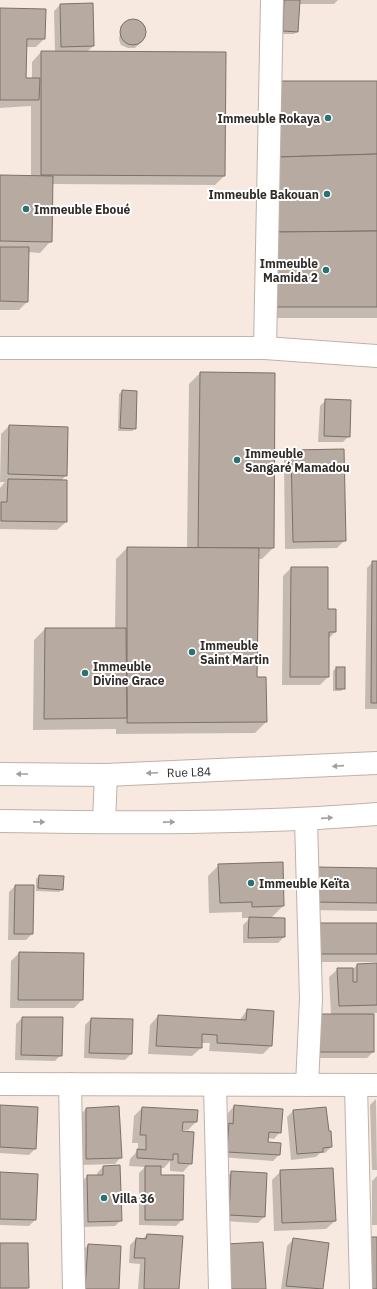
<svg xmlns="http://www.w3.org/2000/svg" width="377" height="1289" viewBox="0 0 377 1289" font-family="'IBM Plex Sans',sans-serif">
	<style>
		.shadow { fill: #0003 }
		.building { fill: #b7aaa1; stroke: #7c7068 }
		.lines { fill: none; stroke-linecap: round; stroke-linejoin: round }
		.minor-casing { stroke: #bfb2a8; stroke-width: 24 }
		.secondary-casing { stroke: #bfb2a8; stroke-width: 24 }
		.minor { stroke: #fff; stroke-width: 22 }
		.secondary { stroke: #fff; stroke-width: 22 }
		.oneway { fill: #a2a09e }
		.poi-dot { fill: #277273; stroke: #fff; stroke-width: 1.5 }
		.labels { text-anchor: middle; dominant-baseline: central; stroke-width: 4; stroke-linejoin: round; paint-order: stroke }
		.poi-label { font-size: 12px; font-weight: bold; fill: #312c28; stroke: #fff; text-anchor: start }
		.street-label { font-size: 12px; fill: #312c28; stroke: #fff }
	</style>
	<rect width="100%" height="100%" fill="#f7e9df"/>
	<!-- shadow -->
	<g class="shadow">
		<path d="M283,0H338L334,4H298V31L294,34H281V2Z"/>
		<path d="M60,5H92L93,46L87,52L224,176L215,185L52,184L51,241L40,253L28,252L27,302L19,310H0V176L31,177V106L0,108V9L44,39L36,47H26L25,79H32V62L41,52H55L54,11Z"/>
		<path d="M131,20L139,21L143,25L142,41L135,48H128L121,45L119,40L121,26Z"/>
		<path d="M377,82V318H265Z"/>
		<path d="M200,373L273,548L262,559H258L256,678L266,722L255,733L116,734V729L33,730L34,640L45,629H115L116,559L127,548H187L189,384Z"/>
		<path d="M122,391L135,428L132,431H118L119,394Z"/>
		<path d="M326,400L349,436L343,442H318L320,406Z"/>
		<path d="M9,426L66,475L61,481L66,522L57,530L0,529V488L5,482H0L1,434Z"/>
		<path d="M292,451L345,540L337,548L285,549L284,460Z"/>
		<path d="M373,562H377V709H365L367,568Z"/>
		<path d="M291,568L327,611L335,632L328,639V677L320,685H282L283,576Z"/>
		<path d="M336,668L344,688L341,691H333V671Z"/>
		<path d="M219,865L283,906L270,919L284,937L278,943H243V925L250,918H242V912L209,913L208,876Z"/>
		<path d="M377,869V911L307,910V876Z"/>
		<path d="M39,876L62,889L59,892L36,891V879Z"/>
		<path d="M15,886L32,934L26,940H8L9,892Z"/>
		<path d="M377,924V962H308V932Z"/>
		<path d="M19,953L83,954L82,1000L74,1008H10L11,961Z"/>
		<path d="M377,964V1013H373V1052L367,1058H315L314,1021L331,1015L329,977L338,969L352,970L357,965Z"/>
		<path d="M247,1010L271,1046L263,1054L209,1051L210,1043H201V1048L192,1056L148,1054L150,1025L158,1016L239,1021Z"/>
		<path d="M22,1018L61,1055L55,1061L15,1060L16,1024Z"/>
		<path d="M91,1019L132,1020L131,1054L125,1060L84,1058L85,1025Z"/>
		<path d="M376,1099L377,1170H372L370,1105Z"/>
		<path d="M234,1106L280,1132L274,1139L267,1138V1143L279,1155L273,1161L221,1157L223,1130L227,1126L228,1113Z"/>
		<path d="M0,1107L35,1149L29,1155L0,1153Z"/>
		<path d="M142,1108L197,1111L196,1122L188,1130H181L191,1163L183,1172L170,1171V1161L164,1168H160V1176L182,1220L176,1226L139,1225V1173L145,1167L129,1166L130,1159L138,1150V1143H132L134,1116Z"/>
		<path d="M86,1109L121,1157L115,1164L81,1165L80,1115Z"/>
		<path d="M293,1111L328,1132L331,1147L325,1153H320L316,1157L291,1160L287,1117Z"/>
		<path d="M103,1167L121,1220L115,1226L82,1227L81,1183L87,1176H98L97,1173Z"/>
		<path d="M281,1171L335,1221L326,1229L274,1231L272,1180Z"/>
		<path d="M232,1172L266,1174L264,1217L258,1223L223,1221L225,1178Z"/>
		<path d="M0,1174L37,1175L35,1220L29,1226L0,1225Z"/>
		<path d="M377,1176V1225H372V1181Z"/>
		<path d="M147,1235L178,1289H138L140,1264L129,1263L130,1245L136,1239H142Z"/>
		<path d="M293,1240L328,1244L322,1289H281L287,1246Z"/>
		<path d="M0,1244L28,1288L27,1289H0Z"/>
		<path d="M88,1245L118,1289H80L82,1251Z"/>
	</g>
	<!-- building -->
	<g class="building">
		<path d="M284,0H300L298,32L283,31Z"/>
		<path d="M93,3L94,46L61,47L60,4Z"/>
		<path d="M0,8L46,9L45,39H27L26,78H40L39,100H0Z"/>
		<circle cx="133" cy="32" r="13"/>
		<path d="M41,51L226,52L225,176L41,175Z"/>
		<path d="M279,81H377V154L278,157Z"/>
		<path d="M377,154V231L276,232L278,157Z"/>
		<path d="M0,175L53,176L52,242L0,241Z"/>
		<path d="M377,231V307H276V232Z"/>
		<path d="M0,247H29L28,302L0,301Z"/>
		<path d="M200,372L275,373L274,548H198Z"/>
		<path d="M122,390L137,391L136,429L120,428Z"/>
		<path d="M325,399L351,400L350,437L324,436Z"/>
		<path d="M9,425L68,427L67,476L8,474Z"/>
		<path d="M344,449L346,541L293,542L291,450Z"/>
		<path d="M8,479L67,480V522L1,521V502H7Z"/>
		<path d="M127,547L259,548L257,677H266L267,722L127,723Z"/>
		<path d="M372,561H377V703H371Z"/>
		<path d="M291,567H328V609H336V632H329V677H290Z"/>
		<path d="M45,628H126L127,718L44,719Z"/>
		<rect x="336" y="667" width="9" height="22"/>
		<path d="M283,862L284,906L252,907V902L220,903L218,864Z"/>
		<path d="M315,867L377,868V903L315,902Z"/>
		<path d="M39,875L64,876L63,890L38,888Z"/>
		<path d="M15,885H34L33,934H14Z"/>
		<path d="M249,917L285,918V937L248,938Z"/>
		<rect x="316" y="923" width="61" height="31"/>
		<path d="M19,952L84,953L83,1000H18Z"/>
		<path d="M377,963V1005L339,1006L337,968H353V982H357V964Z"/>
		<path d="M247,1009L274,1011L272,1046L217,1043V1035L202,1034V1048L156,1046L158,1015L246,1020Z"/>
		<rect x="320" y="1014" width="54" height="38"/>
		<path d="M22,1017H63L62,1056L21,1055Z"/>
		<path d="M91,1018L133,1019L132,1054L89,1053Z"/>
		<path d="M0,1105L38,1107L36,1149L0,1147Z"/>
		<path d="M234,1105L283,1109L281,1133L269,1132L268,1142L281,1143L280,1155L227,1152L229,1123L233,1124Z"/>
		<path d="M119,1106L122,1158L86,1159V1108Z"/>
		<path d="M142,1107L198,1110L197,1122H183L182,1131L194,1132L192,1164L178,1163V1154H173V1160L137,1158V1149L146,1150V1135H140Z"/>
		<path d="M326,1107L329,1131H331L332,1147L323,1148V1152L297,1154L293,1110Z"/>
		<path d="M120,1165L122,1221L88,1222L87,1175H103V1166Z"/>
		<path d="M145,1166H161V1175H184L183,1220H145Z"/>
		<path d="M333,1168L336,1221L282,1223L280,1170Z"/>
		<path d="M231,1171L267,1173L265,1217L229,1215Z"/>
		<path d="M0,1172L38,1174L36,1220L0,1219Z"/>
		<path d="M147,1234L183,1236L179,1289H144L145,1258H134L136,1238L146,1239Z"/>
		<path d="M368,1237H377V1289H370Z"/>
		<path d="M293,1238L329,1243L323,1289L286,1286Z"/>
		<path d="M263,1242L266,1289H228L226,1244Z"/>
		<path d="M0,1243H28L29,1288H0Z"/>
		<path d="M88,1244L121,1246L119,1289H85Z"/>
	</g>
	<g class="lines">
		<!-- minor casing -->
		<g class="minor-casing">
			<g id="minor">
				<path d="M0,348H265L377,356"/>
				<path d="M265,348L272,0"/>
				<path d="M306,820L311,999L307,1085"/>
				<path d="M0,1084L377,1085"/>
				<path d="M70,1084L74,1289"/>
				<path d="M215,1085L220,1289"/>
				<path d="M356,1085L361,1289"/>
			</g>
		</g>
		<!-- secondary casing -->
		<g class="secondary-casing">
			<g id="secondary">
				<path d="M0,774L106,775L377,763"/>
				<path d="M0,821C126,823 252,824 377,814"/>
				<path d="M104,822L106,775"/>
			</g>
		</g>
		<!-- minor -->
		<use href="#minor" class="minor"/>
		<!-- secondary -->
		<use href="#secondary" class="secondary"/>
	</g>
	<!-- one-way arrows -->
	<defs><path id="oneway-solid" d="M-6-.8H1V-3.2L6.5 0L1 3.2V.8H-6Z"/></defs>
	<g class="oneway">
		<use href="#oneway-solid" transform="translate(338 766) rotate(176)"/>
		<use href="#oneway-solid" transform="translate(152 773) rotate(178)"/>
		<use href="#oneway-solid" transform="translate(22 774) rotate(-180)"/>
		<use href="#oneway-solid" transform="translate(327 818) rotate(-4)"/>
		<use href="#oneway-solid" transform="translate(39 822) rotate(1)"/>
		<use href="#oneway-solid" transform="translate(169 822) rotate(-1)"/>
	</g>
	<!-- markers -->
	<g class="poi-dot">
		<circle cx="328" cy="118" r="4"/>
		<circle cx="327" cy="194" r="4"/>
		<circle cx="26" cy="209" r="4"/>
		<circle cx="326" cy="270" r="4"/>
		<circle cx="237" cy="460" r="4"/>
		<circle cx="192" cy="652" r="4"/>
		<circle cx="85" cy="673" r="4"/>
		<circle cx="251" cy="883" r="4"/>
		<circle cx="104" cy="1198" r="4"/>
	</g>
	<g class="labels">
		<!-- poi labels -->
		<g class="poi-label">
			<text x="320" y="118" text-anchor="end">Immeuble Rokaya</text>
			<text x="319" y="194" text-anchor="end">Immeuble Bakouan</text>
			<text x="34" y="209">Immeuble Eboué</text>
			<text x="318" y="263" text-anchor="end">Immeuble<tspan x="318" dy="14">Mamida 2</tspan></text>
			<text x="245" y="453">Immeuble<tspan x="245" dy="14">Sangaré Mamadou</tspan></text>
			<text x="200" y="645">Immeuble<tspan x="200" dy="14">Saint Martin</tspan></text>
			<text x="93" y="666">Immeuble<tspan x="93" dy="14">Divine Grace</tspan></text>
			<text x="259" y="883">Immeuble Keïta</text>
			<text x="112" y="1198">Villa 36</text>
		</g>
		<!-- street labels -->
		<g class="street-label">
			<text transform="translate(189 772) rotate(-2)">Rue L84</text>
		</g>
	</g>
</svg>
